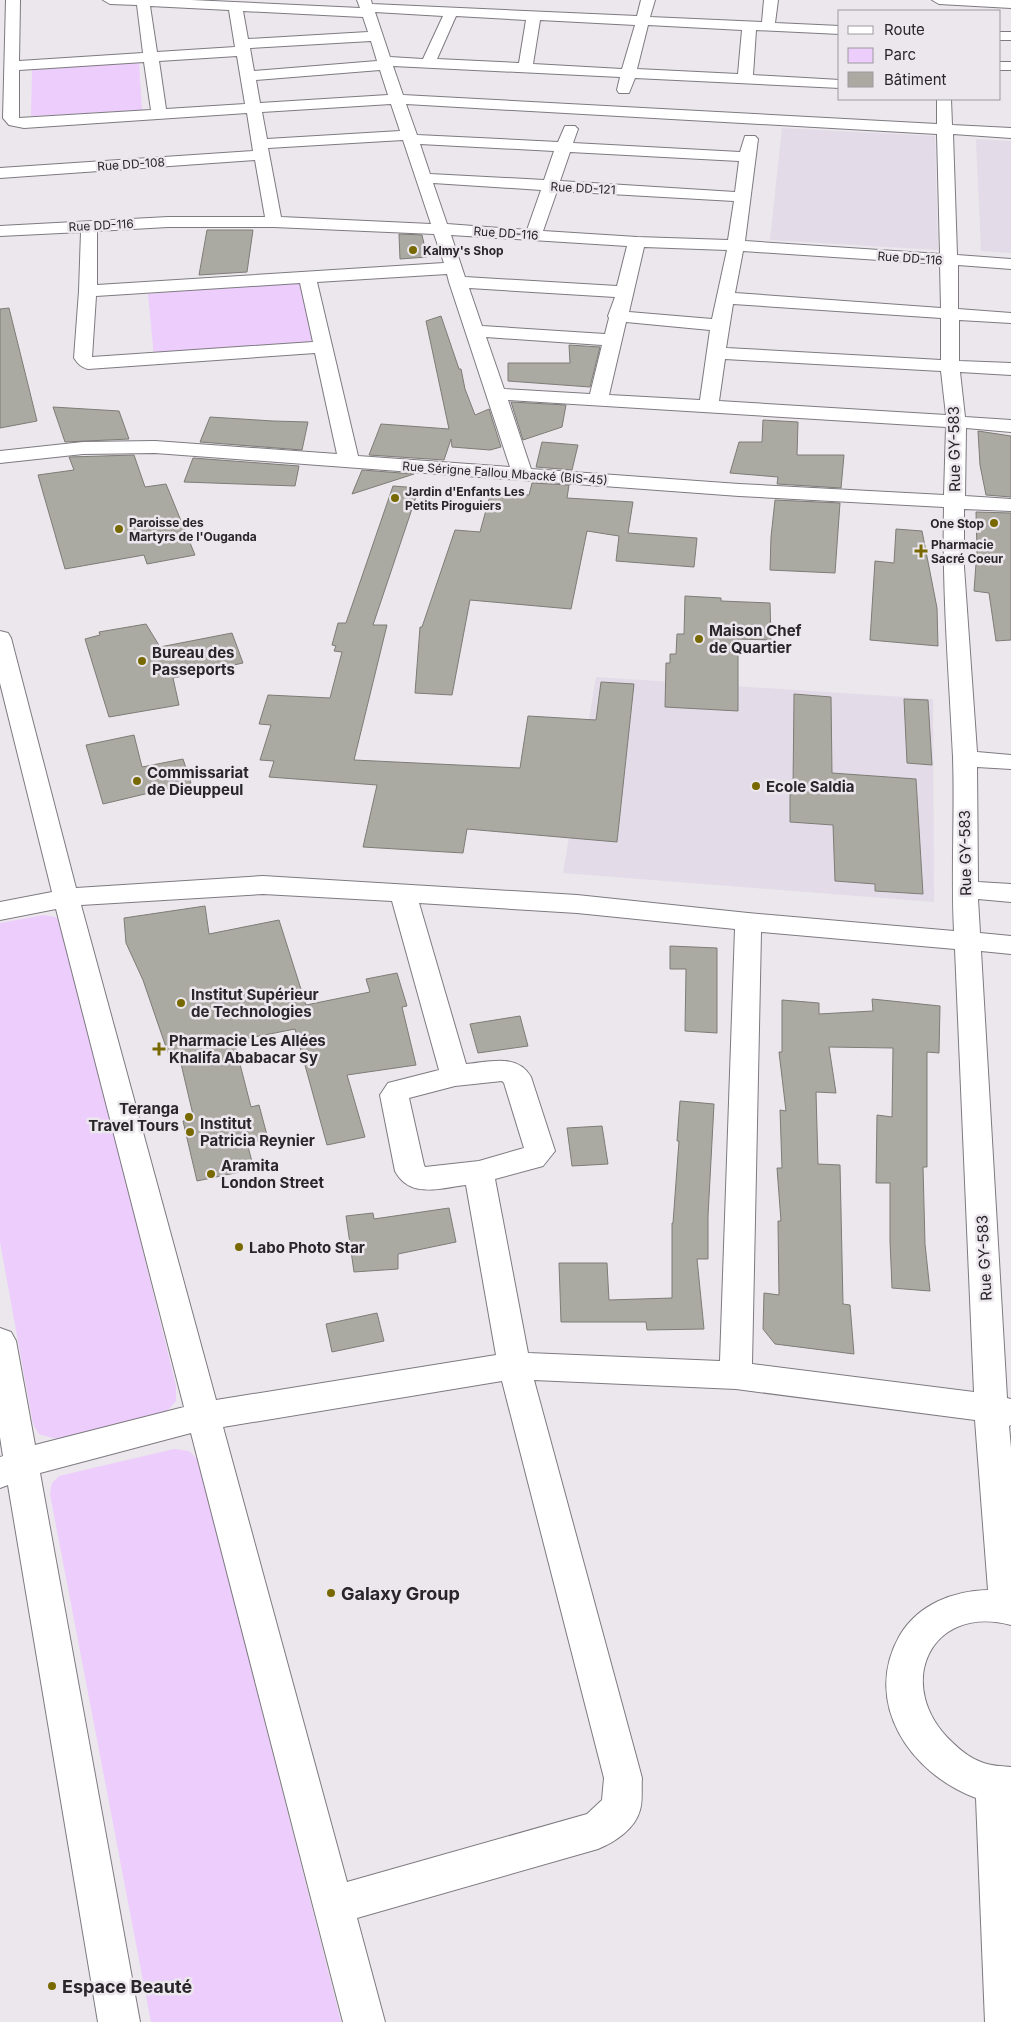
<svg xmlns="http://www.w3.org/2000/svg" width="1011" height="2022" viewBox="0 0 1011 2022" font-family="Inter,sans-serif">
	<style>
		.built { fill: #e3dbe7 }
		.green { fill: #eccdfc }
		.building { fill: #aaa9a2; stroke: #7d7c76 }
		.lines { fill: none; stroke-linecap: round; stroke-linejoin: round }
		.minor-casing { stroke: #7e7a80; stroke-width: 2 }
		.minor { fill: #fff; fill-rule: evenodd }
		.poi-dot { fill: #786800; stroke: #ebe7ed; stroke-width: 2 }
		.labels { text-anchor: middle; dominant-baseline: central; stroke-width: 5; stroke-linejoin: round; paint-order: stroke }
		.far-street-label { font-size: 12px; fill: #282628; stroke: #ebe7ed }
		.far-poi-label { font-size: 12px; font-weight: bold; fill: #282628; stroke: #ebe7ed; text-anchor: start }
		.street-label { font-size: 15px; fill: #282628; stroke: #ebe7ed }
		.poi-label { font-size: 15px; font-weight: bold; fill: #282628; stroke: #ebe7ed; text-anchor: start }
		.near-poi-label { font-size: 18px; font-weight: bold; fill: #282628; stroke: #ebe7ed; text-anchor: start }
	</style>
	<rect width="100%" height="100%" fill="#ebe7ed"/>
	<!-- built -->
	<g class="built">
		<path d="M782,128L935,136L938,250L770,240Z"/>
		<path d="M976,139L1011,141V253L981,251Z"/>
		<path d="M596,677L933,699L934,902L563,873Z"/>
	</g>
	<!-- green -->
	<g class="green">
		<path d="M139,63L142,110L31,116L32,69Z"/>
		<path d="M300,282L313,344L154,357L148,294Z"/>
		<path d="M44,915L55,917L62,922L176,1386V1401L166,1412L65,1439L52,1438L39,1434L33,1424L0,1242V923Z"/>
		<path d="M174,1449L189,1451L198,1460L341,2022H151L50,1494L52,1483L59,1476Z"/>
	</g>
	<!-- building -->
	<g class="building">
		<path d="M207,230H253L247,272L199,275Z"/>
		<path d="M399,234L422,235L427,257L400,259Z"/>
		<path d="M9,308L37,421L0,428V309Z"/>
		<path d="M441,316L459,369H461L465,389L475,415L489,409L501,447L490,450L452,447L451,439L444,460L369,455L381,424L449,429L426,321Z"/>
		<path d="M569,345L600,347L590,387L508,381V363H570Z"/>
		<path d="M511,402L566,405L562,427L523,440Z"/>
		<path d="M53,407L119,411L129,439L65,442Z"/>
		<path d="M210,417L273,421L308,422L302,450L200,442Z"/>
		<path d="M763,420L798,422L797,455H844L841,488L777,484L778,477L730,473L739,442H762Z"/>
		<path d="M978,431L1011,436V497L986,495L980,465Z"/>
		<path d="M542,442L578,445L572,470L536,467Z"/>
		<path d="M134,455L145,487L166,484L195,555L147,564L144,555L65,569L38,475L74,470L69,457Z"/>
		<path d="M193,458L299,466L295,486L184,482Z"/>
		<path d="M362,470L414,474L352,494Z"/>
		<path d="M532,483L569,485L567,498L633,502L628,533L697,538L694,567L616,561L619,536L587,531L571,609L470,600L452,695L415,693L420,627H422L455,530L480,532L491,492L529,495Z"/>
		<path d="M393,486L419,488L373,625H387L354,760L520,768L528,716L596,720L601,682L634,684L617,842L467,829L463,853L363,847L377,785L269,777L274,761L260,760L271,725L259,724L268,695L330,698L342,652L334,651L336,646L332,645L338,623H346Z"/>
		<path d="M775,500L840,503L835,573L770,570L771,537Z"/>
		<path d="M976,512L1011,513V640L996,641L989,593L974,591L977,550Z"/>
		<path d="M896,529L922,531L937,608L938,646L870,640L875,561L894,563Z"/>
		<path d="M685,596L721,598V601L770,603L771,640L738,639V711L665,707L666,663H670V654H676L677,634H684Z"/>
		<path d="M146,624L160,647L232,633L243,663L173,678L179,705L109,717L85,639L100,635L99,632Z"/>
		<path d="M794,694L831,697L832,773L916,779L923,894L875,891V884L835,881L833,825L790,822V788L793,789Z"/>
		<path d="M904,699L928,700L932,765L907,763Z"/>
		<path d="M134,735L142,767L183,759L191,783L103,804L86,745Z"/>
		<path d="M205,906L209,934L279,920L306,1005L370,992L366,979L397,973L407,1006L402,1007L416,1065L347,1075L365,1137L327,1145L295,1029L234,1041L251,1107L259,1105L268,1139L247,1143L254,1169L197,1181L183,1121L194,1119L178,1051L168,1053L143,980L126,943L124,918Z"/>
		<path d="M670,946L717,948V1033L685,1031L686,969H670Z"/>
		<path d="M872,999L940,1006L939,1053L927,1052V1167H923L925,1244L930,1291L892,1288L890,1241V1183H876L877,1115L892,1117L893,1048L829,1047L836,1093L816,1092L818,1164L840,1165L843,1304L850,1305L854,1354L775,1344L763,1329L764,1293L779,1295L778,1221H781L777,1168H782L780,1110L786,1111L779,1052H782V1000L819,1003V1014L873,1011Z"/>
		<path d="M520,1016L528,1046L478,1053L470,1024Z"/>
		<path d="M680,1101L714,1104L708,1216V1259H697L704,1329L647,1330L646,1322H561L559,1263H607L609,1300L672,1298V1223H673L679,1141H677Z"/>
		<path d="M602,1126L608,1164L572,1166L567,1128Z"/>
		<path d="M449,1208L456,1242L398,1254V1269L354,1272L346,1216L373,1213L374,1219Z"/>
		<path d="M377,1313L384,1341L332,1352L326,1324Z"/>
	</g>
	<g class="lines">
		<!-- minor casing -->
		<g class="minor-casing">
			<g id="minor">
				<path d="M6,0H20L19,61L143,53L137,5L110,4L103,0H191L360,8L357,0H371L372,4L637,16L641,0H655L650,17L762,22L764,0H778L775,23L840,26V34L756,30L753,75L840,80V88L635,78L629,93H619L617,90L620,77L393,66L403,95L937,124V99H951L952,125L1011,128V138L953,134L957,255L1011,259V269L958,265V309L1011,313V323L959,320V361L1011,363V375L960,372L965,417L1011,420V432L966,428L965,496L1011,499V511L964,509V567L977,752L1011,755V769L977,767L978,882L1011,884V902L978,899L980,933L1011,936V954L981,951L1007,1398L1011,1399V1425L1009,1426L1011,1448V1625C929,1603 893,1687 952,1742C960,1750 970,1758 981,1762C990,1766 1001,1766 1011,1767V2022H985L976,1798C911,1774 861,1703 900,1635C919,1604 953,1591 988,1590L975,1420L736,1389L534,1380L642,1778C641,1788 643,1800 640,1810C635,1829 615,1842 598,1849L357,1918L385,2022H343L191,1433L40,1473L140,2022H98L8,1485L0,1488V1457L3,1456L0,1437V1328L11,1332L16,1341L35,1445L184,1407L56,909L0,920V902L52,892L0,683V631L8,633L11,638L76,888L263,876L577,895L748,913L954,931C951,873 955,815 953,757C949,674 942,591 944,507L739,496L155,453L83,454L0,463V451L83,442L155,441L337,454L315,353L88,369C81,367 78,364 74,358L79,291L81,232L0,236V226L168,217H265L255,160L0,178V168L253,151L247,113L24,128L9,125L3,118ZM150,6L229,10L235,47L157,52ZM243,11L363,17L368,32L248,39ZM375,12L443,16L423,59L390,57ZM456,16L526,20L519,63L437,59ZM540,20L635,25L622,69L533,64ZM648,25L742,30L738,74L637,69ZM371,41L377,61L254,71L250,48ZM237,56L245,104L166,109L159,61ZM144,62L151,110L19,118V70ZM380,70L388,95L260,103L256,80ZM391,104L400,131L267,139L262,112ZM406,104L937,134L940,254L745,241L758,139L755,136H745L740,152L573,143L578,129L575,126H565L558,142L417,135ZM403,140L431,224L281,217L268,148ZM420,144L554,151L544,180L430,174ZM570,152L739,161L735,192L560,181ZM433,183L541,190L527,230L447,224ZM557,191L734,201L728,240L637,237L543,231ZM168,227H274L434,234L444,263L97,285V231ZM451,235L627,246L617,286L465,277ZM644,247L727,250L712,319L629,312ZM743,251L940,264L941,308L735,293ZM447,274L449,282L510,467L358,456L317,282ZM300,283L313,342L92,357L96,296ZM469,288L615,297L608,316L609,318L605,334L482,326ZM733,304L941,318V360L726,348ZM626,322L710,330L700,400L609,395ZM486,337L602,345L590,394L504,389ZM725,359L941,371L946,415L719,401ZM508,400L946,427L944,495L739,484L531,469ZM263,894L392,901L439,1070L388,1083L380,1095L395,1171C410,1199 440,1188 466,1185L496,1355L216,1400L81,905ZM419,903L577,913L735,929L720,1361L528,1353L495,1179L543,1166L555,1151L531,1077C517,1053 489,1062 466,1064ZM761,932L955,949L974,1392L752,1364ZM502,1081L504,1083L524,1148L479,1161L425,1167L424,1165L409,1098L455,1086ZM502,1381L604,1778L602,1800L587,1814L347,1882L223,1427Z"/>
				<path d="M932,0H1011V8L939,4Z"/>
				<rect x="1000" y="32" width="11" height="8"/>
				<rect x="1000" y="62" width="11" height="8"/>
			</g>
		</g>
		<!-- minor -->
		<use href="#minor" class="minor"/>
	</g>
	<!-- markers -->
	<g class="poi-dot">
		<circle cx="413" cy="250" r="5"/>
		<circle cx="395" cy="498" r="5"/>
		<circle cx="994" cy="523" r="5"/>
		<circle cx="119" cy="529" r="5"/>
		<path d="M918.5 543.5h5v5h5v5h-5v5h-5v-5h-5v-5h5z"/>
		<circle cx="699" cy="639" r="5"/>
		<circle cx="142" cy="661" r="5"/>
		<circle cx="137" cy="781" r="5"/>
		<circle cx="756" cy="786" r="5"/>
		<circle cx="181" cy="1003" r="5"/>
		<path d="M156.5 1041.5h5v5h5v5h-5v5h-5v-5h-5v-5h5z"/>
		<circle cx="189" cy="1117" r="5"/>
		<circle cx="190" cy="1132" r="5"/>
		<circle cx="211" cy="1174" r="5"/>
		<circle cx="239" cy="1247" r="5"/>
		<circle cx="331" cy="1593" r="5"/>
		<circle cx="52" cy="1986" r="5"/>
	</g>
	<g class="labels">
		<!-- far-street labels -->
		<g class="far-street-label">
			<text transform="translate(131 164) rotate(-4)">Rue DD-108</text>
			<text transform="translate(583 188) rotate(3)">Rue DD-121</text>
			<text transform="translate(101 225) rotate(-3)">Rue DD-116</text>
			<text transform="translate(506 233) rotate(4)">Rue DD-116</text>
			<text transform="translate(910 258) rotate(4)">Rue DD-116</text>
			<text transform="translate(505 473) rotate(4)">Rue Sérigne Fallou Mbacké (BIS-45)</text>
		</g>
		<!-- far-poi labels -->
		<g class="far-poi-label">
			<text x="423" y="250">Kalmy's Shop</text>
			<text x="405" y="491">Jardin d'Enfants Les<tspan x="405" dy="14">Petits Piroguiers</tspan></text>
			<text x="129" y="522">Paroisse des<tspan x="129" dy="14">Martyrs de l'Ouganda</tspan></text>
			<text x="984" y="523" text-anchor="end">One Stop</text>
			<text x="931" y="544">Pharmacie<tspan x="931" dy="14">Sacré Coeur</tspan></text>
		</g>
		<!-- street labels -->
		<g class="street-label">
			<text transform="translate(954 449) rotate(-91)">Rue GY-583</text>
			<text transform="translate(965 853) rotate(-91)">Rue GY-583</text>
			<text transform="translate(984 1258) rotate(-93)">Rue GY-583</text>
		</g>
		<!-- poi labels -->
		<g class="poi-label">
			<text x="709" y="630">Maison Chef<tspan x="709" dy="17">de Quartier</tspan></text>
			<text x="152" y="652">Bureau des<tspan x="152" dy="17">Passeports</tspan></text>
			<text x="147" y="772">Commissariat<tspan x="147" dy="17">de Dieuppeul</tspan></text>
			<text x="766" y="786">Ecole Saldia</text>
			<text x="191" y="994">Institut Supérieur<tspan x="191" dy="17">de Technologies</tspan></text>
			<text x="169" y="1040">Pharmacie Les Allées<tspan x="169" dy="17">Khalifa Ababacar Sy</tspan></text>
			<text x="179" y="1108" text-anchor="end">Teranga<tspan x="179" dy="17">Travel Tours</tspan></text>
			<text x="200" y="1123">Institut<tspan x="200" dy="17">Patricia Reynier</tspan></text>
			<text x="221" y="1165">Aramita<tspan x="221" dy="17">London Street</tspan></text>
			<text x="249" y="1247">Labo Photo Star</text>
		</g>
		<!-- near-poi labels -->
		<g class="near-poi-label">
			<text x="341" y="1593">Galaxy Group</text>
			<text x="62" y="1986">Espace Beauté</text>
		</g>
	</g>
	<!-- legend -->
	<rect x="838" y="10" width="162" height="90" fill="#ebe7ed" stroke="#9d9a9e"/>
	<rect x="848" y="26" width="25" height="8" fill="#ffffff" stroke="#9d9a9e"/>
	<text x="884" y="35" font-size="15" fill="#282628">Route</text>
	<rect x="848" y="48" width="25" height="15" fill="#eccdfc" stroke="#9d9a9e"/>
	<text x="884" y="60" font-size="15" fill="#282628">Parc</text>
	<rect x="848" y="72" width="25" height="15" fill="#aaa9a2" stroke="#9d9a9e"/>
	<text x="884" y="85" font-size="15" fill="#282628">Bâtiment</text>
</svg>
